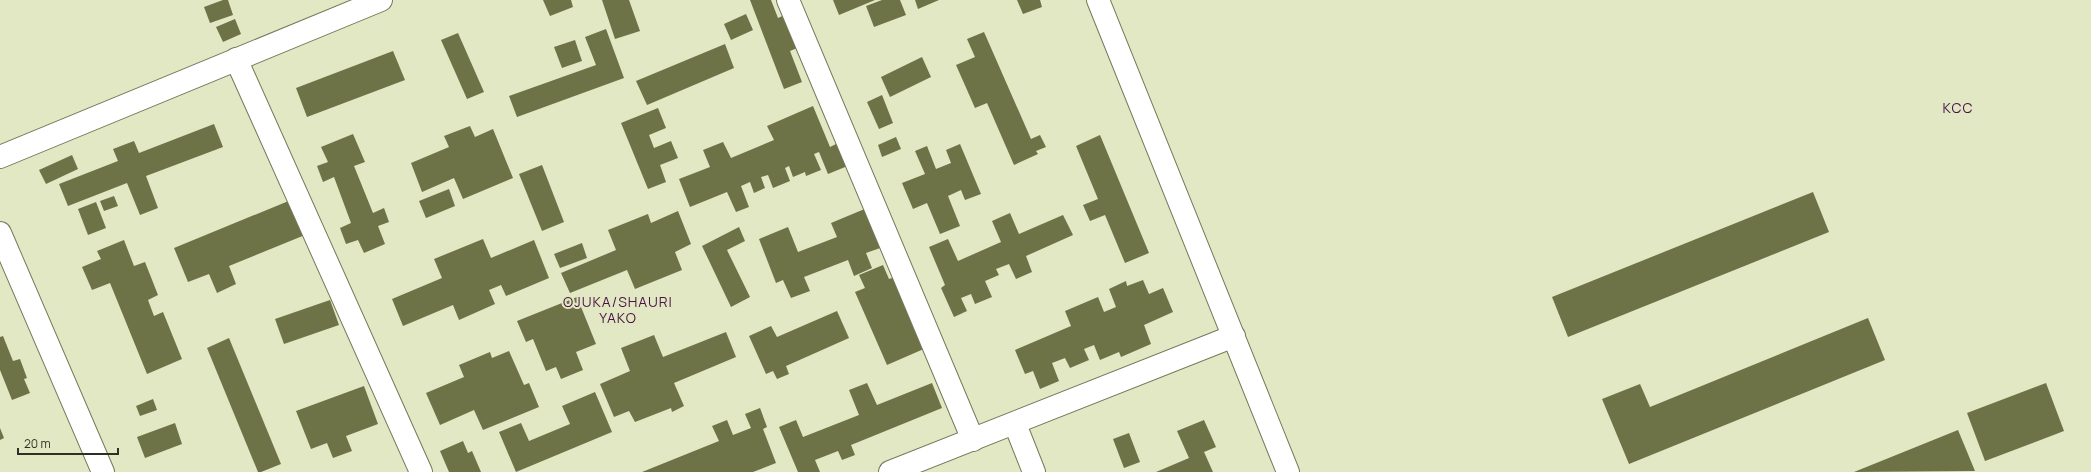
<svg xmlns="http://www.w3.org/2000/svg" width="2091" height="472" viewBox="0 0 2091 472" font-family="Manrope,sans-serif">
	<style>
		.building { fill: #6e7247 }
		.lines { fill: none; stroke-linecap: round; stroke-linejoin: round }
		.street-casing { stroke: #75795a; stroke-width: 24 }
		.street { stroke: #fff; stroke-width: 22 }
		.labels { text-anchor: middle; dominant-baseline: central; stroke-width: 4; stroke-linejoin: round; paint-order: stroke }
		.quarter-label { font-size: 14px; letter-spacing: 1px; fill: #481442; stroke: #e2e7c4 }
	</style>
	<rect width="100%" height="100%" fill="#e2e7c4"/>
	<!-- building -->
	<g class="building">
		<path d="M223,0H228L233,15L210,23L204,7Z"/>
		<path d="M543,0H571L573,7L550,16Z"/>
		<path d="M602,0H629L640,31L615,39Z"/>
		<path d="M750,0H771L778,18L789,13L802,46L790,51L802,82L784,89Z"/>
		<path d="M833,0H875L839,15Z"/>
		<path d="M882,0H900L906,15L874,27L866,6Z"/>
		<path d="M915,0H939L918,9Z"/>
		<path d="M1017,0H1040L1042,7L1023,14Z"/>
		<path d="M746,14L753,30L731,40L724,24Z"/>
		<path d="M235,19L241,34L223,42L216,27Z"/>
		<path d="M606,29L624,78L517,117L509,96L596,65L585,37Z"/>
		<path d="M984,32L1031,139L1040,135L1046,147L1036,151L1038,154L1014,165L987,103L975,108L956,65L975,57L967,39Z"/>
		<path d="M458,33L484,92L467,99L441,40Z"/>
		<path d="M575,40L582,61L562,68L554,47Z"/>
		<path d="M725,44L734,68L647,105L636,81Z"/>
		<path d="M393,51L405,80L307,117L296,88Z"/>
		<path d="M922,57L931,77L890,97L881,77Z"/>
		<path d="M882,95L893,123L879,129L867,102Z"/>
		<path d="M813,106L830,147L840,142L850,165L828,174L819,152L814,154L821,170L806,176L805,172L793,177L789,166L785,168L790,181L773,188L768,175L761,177L765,188L754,193L750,182L741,186L749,207L736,212L727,192L690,207L679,179L710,167L703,150L723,142L731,158L774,140L767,126Z"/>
		<path d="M658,108L666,128L649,135L654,148L671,141L678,158L660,165L666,182L648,189L621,123Z"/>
		<path d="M214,124L223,147L146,176L158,208L140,215L127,183L68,206L59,184L118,161L113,149L134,141L139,153Z"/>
		<path d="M470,126L475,137L493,129L513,178L463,199L454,178L422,192L411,163L449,147L444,136Z"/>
		<path d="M353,134L365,162L354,166L373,213L384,208L389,222L378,226L385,244L364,253L358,240L346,244L340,228L351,223L334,177L323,182L317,166L328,162L321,147Z"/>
		<path d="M1100,135L1149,253L1125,263L1105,215L1090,221L1083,205L1098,199L1076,146Z"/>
		<path d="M896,137L901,149L882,157L878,145Z"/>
		<path d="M960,144L981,194L965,200L961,190L948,196L960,226L940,234L927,203L913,209L902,183L925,174L915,151L927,146L936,169L951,163L946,150Z"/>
		<path d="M72,155L78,169L46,184L39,170Z"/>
		<path d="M542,165L564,222L542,231L519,174Z"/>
		<path d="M449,189L455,206L426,218L419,201Z"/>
		<path d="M1813,192L1829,232L1568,337L1552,297Z"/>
		<path d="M114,196L118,206L104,211L100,201Z"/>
		<path d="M291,200L305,235L229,266L236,284L217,293L209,274L188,282L174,248Z"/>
		<path d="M96,202L106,228L88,235L78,209Z"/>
		<path d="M867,208L883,247L866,253L872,268L854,276L848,260L804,277L810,291L791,298L783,280L776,283L759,239L788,227L798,252L837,237L831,223Z"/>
		<path d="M678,211L691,244L675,252L682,270L635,289L627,270L570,293L561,273L616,250L608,230L648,214L651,223Z"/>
		<path d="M1010,213L1019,234L1063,215L1073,235L1026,256L1032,272L1016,279L1009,264L996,269L999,275L985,281L992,297L975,304L971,294L961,298L967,311L954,317L941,288L945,285L929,247L948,239L958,261L1001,242L992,221Z"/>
		<path d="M739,227L745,241L727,250L750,297L731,307L702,246Z"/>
		<path d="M483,239L491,258L534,240L549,278L506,296L501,285L489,290L495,304L459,320L453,305L403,326L392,299L442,278L434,259Z"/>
		<path d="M124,240L134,266L145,262L158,295L148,300L154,316L163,312L182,359L147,374L110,283L92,290L82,267L101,259L97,251Z"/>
		<path d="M582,243L587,258L560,268L554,254Z"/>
		<path d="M883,265L889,279L895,277L926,348L887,365L855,292L865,288L859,275Z"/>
		<path d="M1143,280L1149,294L1163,288L1173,312L1144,325L1151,344L1121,357L1119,352L1100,360L1094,345L1084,349L1089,360L1070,368L1065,358L1052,363L1059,381L1040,389L1033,371L1025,374L1015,350L1071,326L1065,311L1098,297L1104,312L1116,307L1109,289L1126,281L1127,286Z"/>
		<path d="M577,297L596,344L576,352L583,370L561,379L556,367L546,371L533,339L526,342L517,321Z"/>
		<path d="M330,300L339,325L284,344L275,319Z"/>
		<path d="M837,311L849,338L786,366L789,374L777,379L773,371L766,374L749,336L771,326L777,337Z"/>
		<path d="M1868,318L1885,360L1629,464L1602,399L1640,384L1650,407Z"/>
		<path d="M726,332L736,357L674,383L684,406L672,412L671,408L635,422L629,411L614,417L600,384L630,371L621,348L654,335L663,357Z"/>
		<path d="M3,336L13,361L20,359L27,378L24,379L30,393L12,400L0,370V337Z"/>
		<path d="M229,338L281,464L261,472H258L207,348Z"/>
		<path d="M509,351L524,385L529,383L539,407L483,430L474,410L440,425L426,393L464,377L459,365L490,352L492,358Z"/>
		<path d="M867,383L877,405L932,383L942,408L851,445L855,455L842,460L838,451L815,460L820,472H798L779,427L796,420L803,437L859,415L849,390Z"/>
		<path d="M2046,383L2064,431L1985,461L1967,413Z"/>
		<path d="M364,386L378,424L346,436L352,451L333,458L327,443L311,449L296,411Z"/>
		<path d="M595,392L612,432L516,472L499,432L521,423L529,441L570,424L562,406Z"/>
		<path d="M153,399L157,410L140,416L136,406Z"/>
		<path d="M760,408L767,427L763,429L776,463L753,472H642L719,441L712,426L727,420L733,435L751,428L745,414Z"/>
		<path d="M1204,420L1216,447L1204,452L1213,472H1156L1189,458L1177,431Z"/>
		<path d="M175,423L182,444L145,458L137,437Z"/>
		<path d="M0,428L4,438L0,440Z"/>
		<path d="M1958,430L1975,471L1854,472Z"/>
		<path d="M1129,433L1140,462L1124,468L1113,439Z"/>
		<path d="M463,441L468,453L472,451L481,472H449L440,451Z"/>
	</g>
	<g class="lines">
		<!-- street casing -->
		<g class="street-casing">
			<g id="street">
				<path d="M788,0L973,440"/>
				<path d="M1098,0L1288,472"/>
				<path d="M236,59L421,472"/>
				<path d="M0,157L381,0"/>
				<path d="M0,233L103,472"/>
				<path d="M1015,424L1034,472"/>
				<path d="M890,472L1234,336"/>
			</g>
		</g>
		<!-- street -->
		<use href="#street" class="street"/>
	</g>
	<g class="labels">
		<!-- quarter labels -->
		<g class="quarter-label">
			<text x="1958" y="107">KCC</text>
			<text x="618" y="301">OJUKA/SHAURI<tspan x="618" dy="16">YAKO</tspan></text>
		</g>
	</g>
	<!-- scale -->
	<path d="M18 448v6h100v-6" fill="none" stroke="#2f3023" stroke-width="2"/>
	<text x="24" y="448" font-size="12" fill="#2f3023" stroke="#e2e7c4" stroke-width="3" paint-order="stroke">20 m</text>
</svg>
